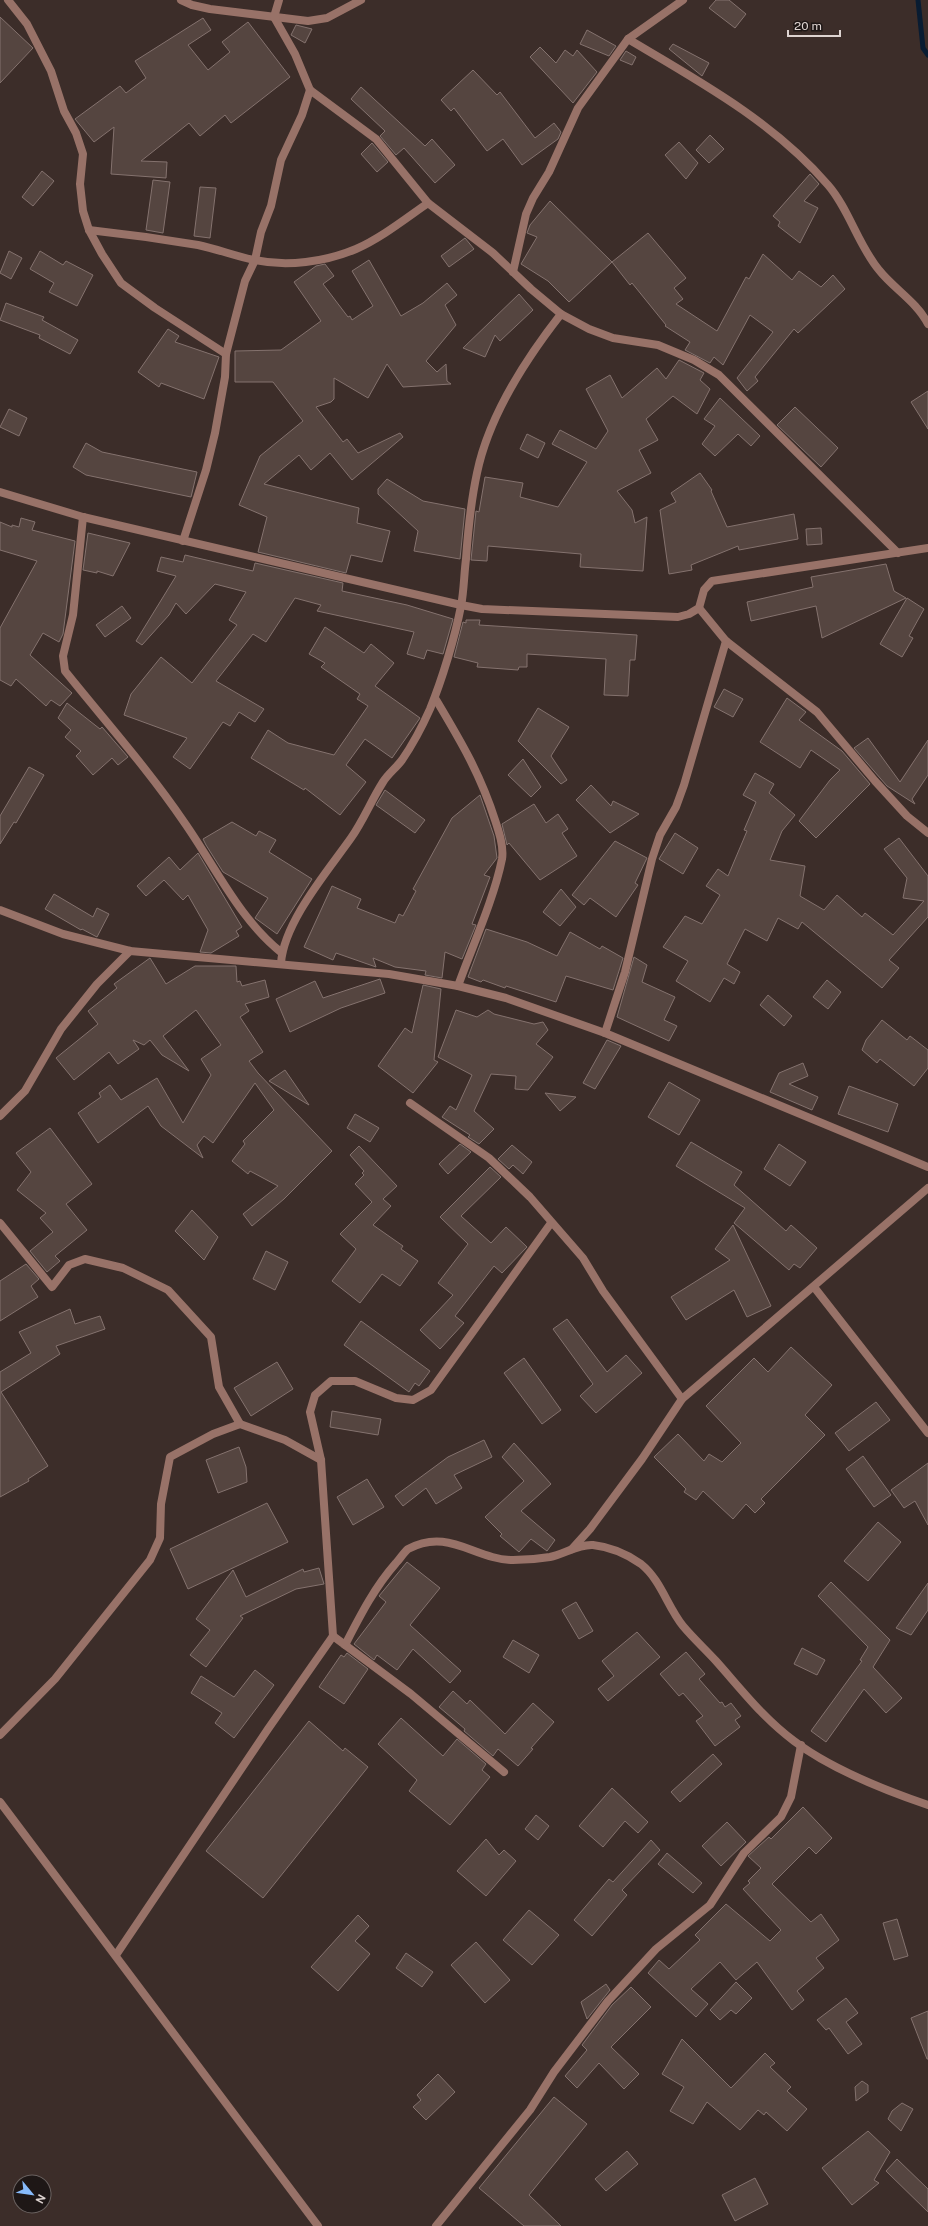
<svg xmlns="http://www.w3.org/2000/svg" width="928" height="2226" viewBox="0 0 928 2226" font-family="'Public Sans',sans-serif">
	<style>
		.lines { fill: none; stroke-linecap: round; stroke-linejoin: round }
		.stream { stroke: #091c32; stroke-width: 5 }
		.building { fill: #554540; stroke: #84726e }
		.minor { stroke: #987268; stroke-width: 8 }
		.tertiary { stroke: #987268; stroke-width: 8 }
	</style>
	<rect width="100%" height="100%" fill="#3c2d29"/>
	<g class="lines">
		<!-- stream -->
		<path class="stream" d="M918,0L923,48L928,55"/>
	</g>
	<!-- building -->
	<g class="building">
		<path d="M716,0H729L746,14L735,28L709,8Z"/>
		<path d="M0,17L33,48L0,83Z"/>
		<path d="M203,18L211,30L188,45L208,70L230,52L222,42L248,22L290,77L231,123L225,115L200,136L189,123L141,161L167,162L166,178L111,174L114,127L94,142L75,119L120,86L126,93L146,78L135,61Z"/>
		<path d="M296,25L312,29L305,43L291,35Z"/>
		<path d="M587,30L616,46L609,56L580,44Z"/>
		<path d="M673,44L709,63L702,76L669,49Z"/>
		<path d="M540,47L556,63L565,50L573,56L577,50L597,72L573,103L530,57Z"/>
		<path d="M626,51L636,57L632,65L620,60Z"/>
		<path d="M473,70L497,95L500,92L535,138L554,123L561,132L558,139L522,165L503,139L487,151L454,108L451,111L441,100Z"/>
		<path d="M361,87L425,146L432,139L455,165L435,183L404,148L396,155L380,136L385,131L351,99Z"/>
		<path d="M710,135L724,149L709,163L696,150Z"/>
		<path d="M679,142L698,163L686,179L665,155Z"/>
		<path d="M372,143L388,162L377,172L361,154Z"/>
		<path d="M42,171L54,181L33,206L22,197Z"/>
		<path d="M810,174L819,184L804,201L818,208L800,243L778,226L780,222L773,216Z"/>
		<path d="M153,180L170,182L163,233L146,230Z"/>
		<path d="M200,187L216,188L210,238L194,236Z"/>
		<path d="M550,201L612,262L569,302L548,281L521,264L537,237L527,233L530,225Z"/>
		<path d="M648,233L686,278L674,288L683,299L676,304L717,331L746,277L749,279L763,254L792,280L799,271L821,287L833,275L845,289L798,333L794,329L755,377L758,381L747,391L737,378L773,332L750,315L723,365L714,357L710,363L685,350L690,342L665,326L666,325L632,283L630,285L612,262Z"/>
		<path d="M465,238L474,249L449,267L441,256Z"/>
		<path d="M9,251L22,258L11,279L0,273Z"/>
		<path d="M40,251L63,265L66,261L93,275L77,306L49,292L54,283L30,269Z"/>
		<path d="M369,260L401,316L423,303L447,283L457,295L445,305L456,325L426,361L437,372L446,364L447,381L451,384L403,387L387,364L368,398L334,378V399L331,402L316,407L343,442L347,439L358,453L400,433L403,437L352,480L330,453L311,470L299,455L264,484L359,508L357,523L390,531L382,562L351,555L346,573L258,552L267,517L239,505L260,456L303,421L273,382H235V351L281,350L321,321L294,282L316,266L325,264L334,276L323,284L348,317L350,316L352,320L373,306L352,271Z"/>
		<path d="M519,294L533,310L500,341L495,335L485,357L463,348Z"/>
		<path d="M6,303L44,317L42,320L78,340L70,354L39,338L40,335L0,320Z"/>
		<path d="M168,329L179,336L175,342L219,357L204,399L161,383L159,387L138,372Z"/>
		<path d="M679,360L704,373L700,380L710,389L697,414L673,396L646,419L658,440L639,450L651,473L617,491L632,510L635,523L647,517L643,571L580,567L581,554L488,546L487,561L471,560L476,511L479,512L485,477L523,483L520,497L558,507L587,462L552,444L560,430L596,449L608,431L586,389L610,375L622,398L657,368L666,379Z"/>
		<path d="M928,391V429L911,402Z"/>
		<path d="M720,398L760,436L751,446L738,434L715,456L702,444L715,426L704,419Z"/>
		<path d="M795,407L838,448L821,467L777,425Z"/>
		<path d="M9,409L27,418L19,436L0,427Z"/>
		<path d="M527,434L545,443L538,458L520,449Z"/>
		<path d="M86,443L102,452L197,472L191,497L86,475L73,467Z"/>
		<path d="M700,473L712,490L711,491L727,527L794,514L798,539L739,550L738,546L691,565L692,570L669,574L660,510L676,502L671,493Z"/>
		<path d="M387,479L423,501L465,509L460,559L414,551L418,531L378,494V489Z"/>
		<path d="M21,518L35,522L32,530L75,541L63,634L59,642L43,633L30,655L72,693L60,706L51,700L46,706L16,679L11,686L0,680V628L37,561L0,550V522L12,527V525L19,527Z"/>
		<path d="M821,528L822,544L807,545L806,529Z"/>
		<path d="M88,533L130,543L113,576L97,571V573L83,570Z"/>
		<path d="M185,555L253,571L255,563L343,583L342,591L407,605L453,619L443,654L427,650L424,659L407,654L414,632L317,611L321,605L295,598L266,642L253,634L216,681L264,709L255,722L239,712L230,726L223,722L190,769L173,757L187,738L124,715L131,694L161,657L192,683L237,625L229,620L246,592L215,584L186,614L176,603L169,615L142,645L136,641L176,576L157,571L161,557L183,562Z"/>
		<path d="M886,564L894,591L906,598L822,638L816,606L751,621L747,602L813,587L811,577Z"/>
		<path d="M907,598L924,609L909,636L913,638L902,657L880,644Z"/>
		<path d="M122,606L131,618L105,637L96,625Z"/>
		<path d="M466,620H480L479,625L637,635L635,660H630L628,696L604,695L606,659L527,654V667H519L518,670L477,667L478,663L454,657L463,622L466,623Z"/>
		<path d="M325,627L364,653L371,644L394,663L375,686L420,718L392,758L365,739L346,765L366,782L340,815L305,788L304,790L251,758L268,730L288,743L334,755L368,706L357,699L360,694L321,667L325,663L309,654Z"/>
		<path d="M724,689L743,699L733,717L714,707Z"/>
		<path d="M787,698L806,712L799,720L842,751L870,784L816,838L799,821L830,780L840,770L811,750L800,768L760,742Z"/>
		<path d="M67,703L100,729L102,727L128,757L118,765L112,758L93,775L76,756L81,751L65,737L71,730L58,718Z"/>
		<path d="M538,708L569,727L551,756L567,780L561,784L518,741Z"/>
		<path d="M868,738L900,782L928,740V775L912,799L915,804L887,786L854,748Z"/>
		<path d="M523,759L541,787L531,797L508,775Z"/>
		<path d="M29,767L44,775L16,823L14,822L0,844V816Z"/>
		<path d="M755,773L774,784L769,793L795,815L782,831L770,860L805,866L800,896L824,910L837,895L862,917L865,913L893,935L924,901L903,898L907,878L884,849L899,838L928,876V917L889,960L899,968L882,988L802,922L798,929L778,918L767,941L745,929L727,964L740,972L734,984L724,978L710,1002L676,981L688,961L663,947L685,916L702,924L720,895L706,886L718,869L728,876L747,831L744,830L756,802L743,795Z"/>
		<path d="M591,785L611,806L613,801L639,814L610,833L576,800Z"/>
		<path d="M385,790L425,820L415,833L376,805Z"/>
		<path d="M480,795L494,836L497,858L484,875L490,877L472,924L476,925L462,959L445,952L442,978L425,975L426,971L395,967L373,958L376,967L336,953L333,960L304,947L332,886L361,899L357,908L395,923L399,914L403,916L416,891L413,889L452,818Z"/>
		<path d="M534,804L546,823L558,814L568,829L562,833L577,856L540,880L509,843L507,845L502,824Z"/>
		<path d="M232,822L256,836L259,831L276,840L269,852L312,879L277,934L255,918L268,898L223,872L206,845L203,839Z"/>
		<path d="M675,833L698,848L683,874L659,859Z"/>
		<path d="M615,841L647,858L635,883L638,885L616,917L590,898L584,905L572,895Z"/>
		<path d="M198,853L242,927L236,931L239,936L211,953L200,952L208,930L188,895L183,900L164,880L146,896L137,886L169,857L180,870Z"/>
		<path d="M561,889L576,907L560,926L543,912Z"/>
		<path d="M54,894L93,917L97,908L109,914L97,937L82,929L81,930L45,909Z"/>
		<path d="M486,929L527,942L557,956L570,932L600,949L602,946L623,958L613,990L566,976L556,1002L506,986L505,988L483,980L481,982L468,977Z"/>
		<path d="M634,957L647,965L642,982L675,997L664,1020L677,1026L669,1041L617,1017Z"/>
		<path d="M150,958L166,984L195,966H236L237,982L240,981L242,986L265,980L269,997L245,1004L249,1011L240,1017L263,1052L249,1061L258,1073L332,1151L284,1199L252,1226L243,1214L278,1186L250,1171L248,1174L232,1161L245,1144L243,1141L274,1110L255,1083L213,1143L204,1136L197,1145L203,1158L161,1126L148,1106L98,1143L78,1113L101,1097L99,1093L110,1085L121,1100L157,1078L183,1123L211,1075L201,1059L221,1045L196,1010L163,1036L189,1071L162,1055L150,1040L144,1045L133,1040L139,1049L118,1064L109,1052L74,1080L56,1058L98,1024L88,1011L117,988L114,984Z"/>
		<path d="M380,979L385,993L341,1008L290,1032L276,999L315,981L323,998Z"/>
		<path d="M827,980L841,992L828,1009L813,997Z"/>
		<path d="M423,985L441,989L434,1060L438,1062L413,1093L378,1066L405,1028L412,1033Z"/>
		<path d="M768,995L792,1016L784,1026L760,1005Z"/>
		<path d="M456,1010L477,1017L488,1010L494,1014L534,1024L543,1022L548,1030L536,1044L553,1057L528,1090L515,1089L516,1076L491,1074L474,1111L494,1129L479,1144L468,1137L470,1135L442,1117L450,1106L456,1110L472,1075L438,1057Z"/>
		<path d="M882,1020L907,1040L910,1036L928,1050V1068L914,1086L880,1059L877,1063L862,1050L866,1040Z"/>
		<path d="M607,1040L621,1046L595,1089L583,1083Z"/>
		<path d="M803,1063L808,1076L789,1084L818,1097L812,1110L770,1092L779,1073Z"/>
		<path d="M285,1070L309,1105L269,1081Z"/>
		<path d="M669,1082L700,1100L679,1135L648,1117Z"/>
		<path d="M849,1086L898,1104L888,1132L838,1114Z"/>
		<path d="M545,1093L576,1097L560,1111Z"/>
		<path d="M355,1114L379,1128L370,1142L347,1128Z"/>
		<path d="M50,1128L92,1184L66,1204L87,1230L55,1256L60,1261L47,1272L30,1251L53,1232L40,1218L46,1213L17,1190L31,1172L16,1153Z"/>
		<path d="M691,1142L742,1172L734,1185L786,1231L791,1225L817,1248L800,1268L794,1264L789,1270L734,1223L745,1208L676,1166Z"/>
		<path d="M460,1144L471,1152L448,1174L439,1164Z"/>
		<path d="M779,1144L806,1162L790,1186L764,1169Z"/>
		<path d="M512,1145L532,1162L523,1174L513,1165L509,1169L498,1159Z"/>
		<path d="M359,1146L397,1186L383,1199L391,1206L373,1225L403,1246L401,1249L418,1261L400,1286L382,1274L360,1303L332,1281L356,1249L340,1234L372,1202L355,1184L364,1175L362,1173L364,1171L350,1155Z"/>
		<path d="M490,1167L501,1177L461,1216L491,1243L506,1227L527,1247L502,1273L494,1266L455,1316L464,1323L440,1349L420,1330L453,1295L438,1283L468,1244L440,1217Z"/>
		<path d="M192,1210L218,1237L204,1260L175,1231Z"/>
		<path d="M733,1225L771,1306L747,1317L734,1290L686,1320L671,1297L730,1260L715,1249Z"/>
		<path d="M266,1251L288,1262L275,1290L253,1279Z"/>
		<path d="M26,1264L39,1279L31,1286L38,1297L0,1321V1281Z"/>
		<path d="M70,1309L75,1324L100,1316L105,1329L56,1346L60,1354L1,1392L48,1466L28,1479L29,1481L0,1497V1372L31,1353L19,1332Z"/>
		<path d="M567,1319L607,1372L626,1355L642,1373L596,1413L580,1396L593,1384L553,1329Z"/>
		<path d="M361,1321L430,1371L419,1386L415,1383L409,1392L344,1345Z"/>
		<path d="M791,1347L832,1385L805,1415L825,1435L761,1499L765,1503L755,1513L746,1504L733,1519L703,1491L696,1500L684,1492L686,1489L654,1457L678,1434L704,1461L709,1454L722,1462L741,1443L706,1406L754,1358L768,1372Z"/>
		<path d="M524,1358L561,1410L542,1424L504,1373Z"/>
		<path d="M277,1362L293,1389L251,1416L234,1388Z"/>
		<path d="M876,1402L890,1420L849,1451L835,1433Z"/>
		<path d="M332,1411L381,1419L378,1435L330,1427Z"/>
		<path d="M484,1440L492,1457L454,1475L462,1488L436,1504L426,1488L403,1506L395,1496L448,1457Z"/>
		<path d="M514,1443L551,1484L521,1511L555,1540L547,1551L531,1539L519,1552L500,1536L502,1534L485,1517L524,1481L502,1457Z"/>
		<path d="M239,1447L246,1467L247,1482L218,1493L206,1460Z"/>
		<path d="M863,1456L891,1495L874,1507L846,1469Z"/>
		<path d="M928,1463V1525L915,1501L904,1508L891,1490Z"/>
		<path d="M367,1479L384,1507L353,1525L337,1497Z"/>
		<path d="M267,1503L288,1542L188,1589L170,1549Z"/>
		<path d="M878,1522L901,1542L868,1581L844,1561Z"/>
		<path d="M407,1562L440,1588L410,1625L461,1671L450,1683L413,1649L397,1670L377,1655L374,1660L354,1644L386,1602L379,1596Z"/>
		<path d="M319,1568L324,1584L296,1589L240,1616L243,1618L206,1667L190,1655L210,1630L196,1619L233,1570L246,1597L303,1569L304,1572Z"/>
		<path d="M831,1582L890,1640L873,1667L902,1698L886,1713L864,1689L826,1742L811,1731L862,1661L860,1660L868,1647L818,1596Z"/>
		<path d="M928,1583V1610L911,1635L896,1628Z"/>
		<path d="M576,1602L593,1631L579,1639L562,1610Z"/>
		<path d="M637,1632L660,1657L608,1701L598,1689L614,1676L602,1661Z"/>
		<path d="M513,1640L539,1655L529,1673L503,1657Z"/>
		<path d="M802,1648L825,1660L817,1675L794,1664Z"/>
		<path d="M686,1652L705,1674L699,1679L720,1703L722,1702L725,1707L731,1703L741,1716L735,1720L740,1727L715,1746L696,1721L703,1716L683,1693L679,1696L660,1674Z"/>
		<path d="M347,1653L368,1669L344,1704L319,1687L341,1655L344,1657Z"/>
		<path d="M255,1670L274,1685L234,1738L215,1723L222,1713L191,1693L201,1676L234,1697Z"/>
		<path d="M453,1691L467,1704L470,1700L505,1734L533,1703L554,1722L531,1748L533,1749L518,1766L498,1749L493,1756L464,1731L465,1729L439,1707Z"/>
		<path d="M401,1718L443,1756L457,1739L486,1764L482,1770L490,1777L450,1825L409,1791L417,1780L378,1744Z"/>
		<path d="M309,1721L343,1751L345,1748L368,1767L263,1898L206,1851Z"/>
		<path d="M713,1754L722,1764L680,1802L671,1792Z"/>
		<path d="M612,1788L648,1822L638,1833L625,1821L603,1847L579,1826Z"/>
		<path d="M803,1807L832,1838L816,1854L809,1847L772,1884L811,1922L821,1914L839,1940L816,1958L824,1968L797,1991L804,2000L792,2010L757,1962L736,1980L720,1962L691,1989L708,2004L696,2017L648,1973L659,1960L669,1969L700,1940L695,1935L726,1904L770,1941L781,1930L743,1889L750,1883L748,1881L761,1868L748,1856L769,1837L771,1839Z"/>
		<path d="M536,1815L549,1826L538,1840L525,1829Z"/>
		<path d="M727,1822L746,1842L721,1866L702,1846Z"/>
		<path d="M486,1839L499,1855L504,1850L516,1861L486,1896L457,1871Z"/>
		<path d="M651,1840L660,1850L622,1890L627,1895L592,1936L574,1920L609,1879L613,1882Z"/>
		<path d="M667,1853L702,1883L693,1893L658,1864Z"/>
		<path d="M529,1910L559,1935L532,1965L503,1940Z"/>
		<path d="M358,1915L369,1926L355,1941L370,1954L338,1991L311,1967Z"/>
		<path d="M897,1919L908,1956L894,1960L883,1923Z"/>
		<path d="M476,1942L510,1980L485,2003L451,1965Z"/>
		<path d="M406,1953L433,1972L422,1987L396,1968Z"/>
		<path d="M736,1982L752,1998L736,2014L731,2010L720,2020L710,2010Z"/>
		<path d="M606,1984L610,1990L587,2019L581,2002Z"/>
		<path d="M631,1987L651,2007L611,2047L639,2074L624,2089L599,2063L577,2088L565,2076L587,2050L582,2045L612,2005Z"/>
		<path d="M846,1998L858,2013L846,2022L862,2044L848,2054L829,2028L826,2030L817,2020Z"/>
		<path d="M928,2011V2059H927L911,2018Z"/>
		<path d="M682,2039L731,2088L765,2053L775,2063L770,2067L791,2087L787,2091L807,2109L787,2131L766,2112L764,2115L758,2110L740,2130L707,2102L693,2124L670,2111L684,2087L662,2074Z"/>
		<path d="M438,2074L455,2092L426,2120L413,2107L421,2100L417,2095Z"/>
		<path d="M862,2081L868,2085V2092L856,2101L855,2087Z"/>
		<path d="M554,2097L587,2124L529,2195L561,2226H524L479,2188Z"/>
		<path d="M902,2103L913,2109L901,2131L888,2119L892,2111Z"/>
		<path d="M868,2131L890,2152L874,2180L879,2183L852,2205L822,2168Z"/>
		<path d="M627,2151L638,2164L606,2191L595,2179Z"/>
		<path d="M897,2159L928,2189V2212L886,2171Z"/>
		<path d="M755,2178L768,2204L735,2221L722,2195Z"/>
	</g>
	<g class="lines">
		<!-- minor -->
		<g class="minor">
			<path d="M8,0L27,24L51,71L64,111L76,133L83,154L80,184L83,211L89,230L102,254L121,283L155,308L226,354"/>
			<path d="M181,0L192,5L210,9L308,21L327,18L361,0"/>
			<path d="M279,0L274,17L295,54L310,90L376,139L428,203L493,253L531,289L561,314L589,329L613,338L658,345L694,360L719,375L898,553"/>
			<path d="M628,39C699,81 774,122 828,185C849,209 858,245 879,270C894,289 917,302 928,324"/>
			<path d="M89,230C126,234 162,239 198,245C217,249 235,256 254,260C287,267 325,262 356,249C381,238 405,219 428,203"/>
			<path d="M513,272L526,214L533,198L549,172L578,108L628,39L683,0"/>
			<path d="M83,517L73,615L63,656L65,671C105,721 148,769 184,822C215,866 239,919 282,953"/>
			<path d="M183,541L206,470L215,433L225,377L226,354L245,281L255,260L261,232L271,206L281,160L302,115L310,90"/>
			<path d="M699,608L726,641L817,712L875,781L907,816L928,833"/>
			<path d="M435,698C460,740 480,773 495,820C499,832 504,847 502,859C494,899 472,947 458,986"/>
			<path d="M0,910L63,934L130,951L389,974L458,986L506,998L605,1033L928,1167"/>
			<path d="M281,963C284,922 327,872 351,838C363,821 371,801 383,782C388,774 396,768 402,760C413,744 422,727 430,709C442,680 455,637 461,606C464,591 464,574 466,559C468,530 471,501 477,473C489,415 525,360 561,314"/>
			<path d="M605,1033L625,972L652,859L660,835L676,807L684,785L726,641"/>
			<path d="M410,1103L489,1158L530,1197L583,1258L603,1291L682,1399"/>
			<path d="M0,1116L25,1091L61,1029L97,984L130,951"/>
			<path d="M0,1223L52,1287L69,1265L85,1259L123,1268L168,1290L211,1337L219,1387L240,1424"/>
			<path d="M814,1287L928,1433"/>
			<path d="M572,1549L590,1529L642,1459L682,1399L928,1188"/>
			<path d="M333,1636L411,1694L504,1772"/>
			<path d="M345,1645C360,1616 374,1588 396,1563C400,1559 404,1552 408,1549C449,1527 475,1560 513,1560C525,1560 538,1559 550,1557C564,1554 579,1544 593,1545C611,1547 627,1554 641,1564C661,1580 667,1606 683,1626C693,1638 705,1649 716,1661C741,1689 763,1718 794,1741C831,1769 884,1790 928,1805"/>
			<path d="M0,1735L55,1679L150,1560L160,1538L161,1504L170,1457L213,1434L240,1424L285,1440L321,1460"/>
			<path d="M116,1955L268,1729L333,1636L321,1460L310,1412L315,1395L331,1381H355L396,1398L413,1400L431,1390L551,1223"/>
			<path d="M436,2226L530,2110L554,2072L608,2001L656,1949L710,1905L744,1853L781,1817L791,1797L801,1745"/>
		</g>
		<!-- tertiary -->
		<g class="tertiary">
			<path d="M0,492L83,517L461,605L482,609L678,617L689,614L699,608L704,590L712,581L928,548"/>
			<path d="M0,1802L318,2226"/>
		</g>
	</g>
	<!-- north arrow -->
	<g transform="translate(32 2194) rotate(119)"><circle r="19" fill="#1e1716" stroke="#6a6260"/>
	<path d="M0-3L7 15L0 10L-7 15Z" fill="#87bbfb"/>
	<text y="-6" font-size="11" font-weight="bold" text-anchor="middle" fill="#ddd3d0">N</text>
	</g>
	<!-- scale -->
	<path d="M788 30v6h52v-6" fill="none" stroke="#ddd3d0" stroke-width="2"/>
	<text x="794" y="30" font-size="12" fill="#ddd3d0" stroke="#1e1716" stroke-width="3" paint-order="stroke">20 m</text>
</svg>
